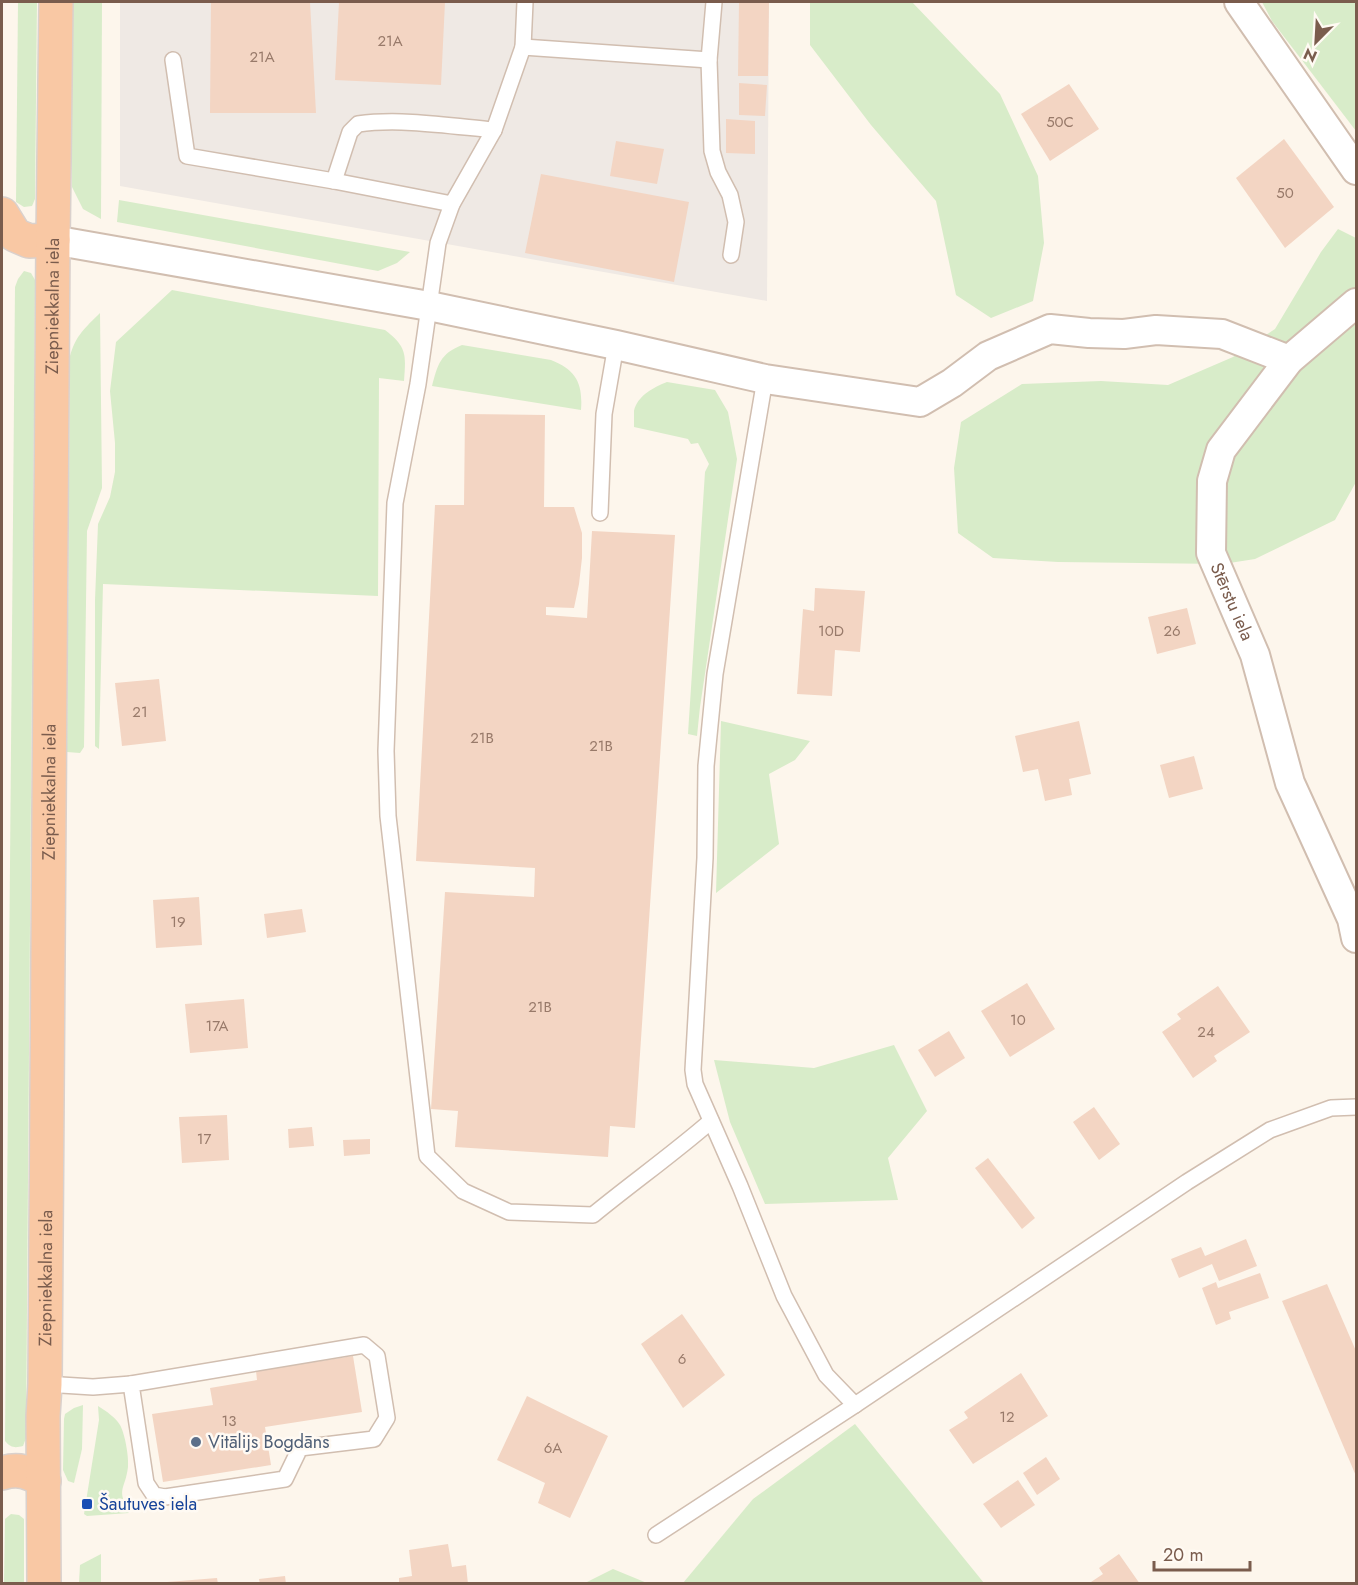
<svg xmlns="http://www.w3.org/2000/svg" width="1358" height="1585" viewBox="0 0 1358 1585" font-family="Jost,sans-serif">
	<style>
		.industrial { fill: #efe9e4 }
		.green { fill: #d8ecc9 }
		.building { fill: #f3d5c3 }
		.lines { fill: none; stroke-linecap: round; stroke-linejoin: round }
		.service-casing { stroke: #d1beb0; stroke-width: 18 }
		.minor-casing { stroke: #d1beb0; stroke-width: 32 }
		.trunk-casing { stroke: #dad1cd; stroke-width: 36 }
		.service { stroke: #fff; stroke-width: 15 }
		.minor { stroke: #fff; stroke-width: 28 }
		.trunk { stroke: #f9c8a4; stroke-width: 33 }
		.service-dot { fill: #5c6f8a; stroke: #fffaf3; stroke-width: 2 }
		.transit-dot { fill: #1a4fb4; stroke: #fffaf3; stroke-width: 2 }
		.labels { text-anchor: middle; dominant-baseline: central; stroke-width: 5; stroke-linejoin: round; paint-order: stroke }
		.number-label { font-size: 15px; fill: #987a6a }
		.street-label { font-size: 18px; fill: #7a5c4d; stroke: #fffaf3 }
		.service-label { font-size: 18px; fill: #4e5e75; stroke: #fffaf3; text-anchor: start }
		.transit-label { font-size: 18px; fill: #164399; stroke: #fffaf3; text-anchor: start }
	</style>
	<rect width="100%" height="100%" fill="#fdf6ec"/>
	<!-- industrial -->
	<path class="industrial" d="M120,2H769L767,301L120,186Z"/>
	<!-- green -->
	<g class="green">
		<path d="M18,2H37L35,199L32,206L24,207L16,202Z"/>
		<path d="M72,2H102L101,219L83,209L72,187Z"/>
		<path d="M810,2H912L1000,94L1038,176L1044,243L1033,301L991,318L956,295L936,201L871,125L810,45Z"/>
		<path d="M1262,2H1356V131L1272,21Z"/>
		<path d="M119,200L410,252L397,263L378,271L117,222Z"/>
		<path d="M1338,229L1356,238V482L1335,520L1255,559L1223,564L1058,562L993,558L958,533L954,468L961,422L1022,384L1101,381L1168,385L1233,357L1275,329L1321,252Z"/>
		<path d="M24,271L31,273L35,280L26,1438L23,1446C15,1448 11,1448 5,1441L15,287L18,279Z"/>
		<path d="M172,290L385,330C407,347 406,354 404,381L379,378L378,596L103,584L99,749L95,746V600L98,524L110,497L115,472V443L110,391L116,342Z"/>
		<path d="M100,313L102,488L87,531L84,747L80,753L67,752L70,356C76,335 85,328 100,313Z"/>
		<path d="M462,345L551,360C576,370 583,383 581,410L432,386C438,364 440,354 462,345Z"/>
		<path d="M667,382L715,390L728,412L737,459L700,707L697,736L688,734L705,472L709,464L698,443L691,444L688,439L634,427C634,422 634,416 634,411C637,396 654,387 667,382Z"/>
		<path d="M721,721L810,741L795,760L769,774L779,844L716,893Z"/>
		<path d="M894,1045L927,1111L888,1158L898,1200L765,1204L730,1122L714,1060L814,1068Z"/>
		<path d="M83,1405L82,1449L74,1483L68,1481L63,1470L64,1419L65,1414L74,1408Z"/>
		<path d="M98,1406C106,1411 115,1417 120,1425C125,1434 129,1457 128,1467C125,1491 116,1487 129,1513L87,1516L84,1514L99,1420Z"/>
		<path d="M855,1424L984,1583H683L753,1499Z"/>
		<path d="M11,1514L19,1515L24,1519V1583H4L5,1519Z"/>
		<path d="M101,1554V1583H79L80,1565Z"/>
		<path d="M613,1569L647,1583H585Z"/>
	</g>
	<!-- building -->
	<g class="building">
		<path d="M211,2H310L316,113H210Z"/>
		<path d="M339,2H445L441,85L335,80Z"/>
		<path d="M739,2H769L768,76H738Z"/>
		<path d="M739,83L767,85L765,116L739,115Z"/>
		<path d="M1069,84L1099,129L1050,161L1021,114Z"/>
		<path d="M726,119L755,121V154L726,153Z"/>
		<path d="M1284,139L1334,207L1285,248L1236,178Z"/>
		<path d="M616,141L664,149L657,184L610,176Z"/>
		<path d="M541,174L689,202L674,282L525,253Z"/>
		<path d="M465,414L545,415L544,507H574L582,533V558L579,584L574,608L546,607V615L587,618L592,531L675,535L635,1128L610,1126L608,1157L455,1147L458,1111L431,1109L445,892L534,897L535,868L416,861L435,505H464Z"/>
		<path d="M815,588L865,591L860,652L835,650L832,696L797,694L803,609L814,611Z"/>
		<path d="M1187,608L1196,644L1157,654L1148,617Z"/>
		<path d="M159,679L166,741L122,746L115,683Z"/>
		<path d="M1079,721L1091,774L1069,779L1072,795L1045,801L1038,769L1023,772L1015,736Z"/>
		<path d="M1194,756L1203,789L1169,798L1160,765Z"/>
		<path d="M199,897L202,945L156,948L153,900Z"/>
		<path d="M302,909L306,932L267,938L264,914Z"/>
		<path d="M1027,983L1055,1029L1010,1057L981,1011Z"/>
		<path d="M1218,986L1250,1032L1214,1056L1217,1061L1193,1078L1162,1032L1181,1019L1177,1014Z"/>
		<path d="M244,999L248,1048L190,1053L185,1004Z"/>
		<path d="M949,1031L965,1058L935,1077L918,1050Z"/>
		<path d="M1094,1107L1120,1144L1099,1160L1073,1122Z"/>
		<path d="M227,1115L229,1160L182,1163L179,1117Z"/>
		<path d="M312,1127L314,1146L289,1148L288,1129Z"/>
		<path d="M370,1139V1154L344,1156L343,1140Z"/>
		<path d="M988,1158L1035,1218L1022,1229L975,1168Z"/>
		<path d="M1246,1239L1257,1266L1219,1281L1212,1264L1179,1278L1171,1259L1201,1247L1205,1256Z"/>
		<path d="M1260,1273L1269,1298L1229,1312L1231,1319L1216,1325L1202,1288L1216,1282L1218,1288Z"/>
		<path d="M1327,1284L1356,1351V1476L1282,1301Z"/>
		<path d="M682,1314L725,1375L683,1408L641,1344Z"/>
		<path d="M353,1356L362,1412L265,1427L271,1465L163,1482L152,1414L213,1405L210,1388L257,1380L256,1371Z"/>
		<path d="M1021,1373L1048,1416L973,1464L949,1430L968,1418L964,1412Z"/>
		<path d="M527,1396L608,1436L570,1518L538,1503L545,1483L497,1460Z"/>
		<path d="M1046,1457L1060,1479L1037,1495L1023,1473Z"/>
		<path d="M1018,1480L1035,1505L1001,1528L983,1504Z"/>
		<path d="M448,1544L452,1567L466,1565L468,1584H399V1578L412,1576L409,1550Z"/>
		<path d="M1119,1554L1140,1584H1088L1103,1574L1099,1568Z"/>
		<path d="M285,1576L286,1584H260L259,1579Z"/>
		<path d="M217,1578L218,1584H167V1582Z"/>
	</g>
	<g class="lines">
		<!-- service casing -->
		<g class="service-casing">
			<g id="service">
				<path d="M523,47L525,2"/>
				<path d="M173,60L187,156L334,181L452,204"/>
				<path d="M709,60L712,151L718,172L730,195L736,222L731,255"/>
				<path d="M334,181L350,132L358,124C400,118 451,126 494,130"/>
				<path d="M765,379L715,674L706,766L705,858L693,1070L695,1084L740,1186L784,1296L826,1375L855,1405"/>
				<path d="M600,513L604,414L616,345"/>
				<path d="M711,1121C673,1154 632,1183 593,1215L509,1212L463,1191L427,1156L388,816L386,751L395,503L418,384L438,243L452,204L494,130L523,47L709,60L714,2"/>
				<path d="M364,1345L377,1356L387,1418L374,1439L300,1448L285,1479L165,1497L154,1495L146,1483L131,1384Z"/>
				<path d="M45,1384L93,1387L131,1384"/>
				<path d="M656,1535L855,1405L1187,1182L1270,1130L1331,1108L1356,1107"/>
			</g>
		</g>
		<!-- minor casing -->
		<g class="minor-casing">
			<g id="minor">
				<path d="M1239,2L1356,170"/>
				<path d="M53,240L429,306L616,345L765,379L920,402L952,383L988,356L1050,329L1089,333L1124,334L1156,330L1222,334L1289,360"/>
				<path id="s1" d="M1356,303L1289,360L1221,450L1212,481L1211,553L1255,655L1290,783L1352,919L1356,938"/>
			</g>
		</g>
		<!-- trunk casing -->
		<g class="trunk-casing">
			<g id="trunk">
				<path d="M2,214L15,235L29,241L53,240"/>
				<path d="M2,1473C19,1468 29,1472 44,1481"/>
				<path id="s2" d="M44,1584L43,1416L45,1384L53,240L56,2"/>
			</g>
		</g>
		<!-- service -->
		<use href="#service" class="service"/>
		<!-- minor -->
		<use href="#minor" class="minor"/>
		<!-- trunk -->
		<use href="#trunk" class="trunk"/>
	</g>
	<!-- markers -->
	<circle class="service-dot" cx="196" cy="1442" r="6"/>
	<rect class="transit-dot" x="81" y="1498" width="12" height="12" rx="3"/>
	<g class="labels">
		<!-- number labels -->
		<g class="number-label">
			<text x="390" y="41">21A</text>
			<text x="262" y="57">21A</text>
			<text x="1060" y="122">50C</text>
			<text x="1285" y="193">50</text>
			<text x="831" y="631">10D</text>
			<text x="1172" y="631">26</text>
			<text x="140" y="712">21</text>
			<text x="482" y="738">21B</text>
			<text x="601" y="746">21B</text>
			<text x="178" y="922">19</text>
			<text x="540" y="1007">21B</text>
			<text x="1018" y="1020">10</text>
			<text x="217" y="1026">17A</text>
			<text x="1206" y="1032">24</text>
			<text x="204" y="1139">17</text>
			<text x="682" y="1359">6</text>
			<text x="1007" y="1417">12</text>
			<text x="229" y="1421">13</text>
			<text x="553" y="1448">6A</text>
		</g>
		<!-- street labels -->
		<g class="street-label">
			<text stroke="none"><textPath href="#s2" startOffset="1278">Ziepniekkalna iela</textPath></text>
			<text stroke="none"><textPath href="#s1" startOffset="358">Stērstu iela</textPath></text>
			<text stroke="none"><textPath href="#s2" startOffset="792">Ziepniekkalna iela</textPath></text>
			<text stroke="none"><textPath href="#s2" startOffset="306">Ziepniekkalna iela</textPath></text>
		</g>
		<!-- service labels -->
		<g class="service-label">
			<text x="208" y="1442">Vitālijs Bogdāns</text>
		</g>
		<!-- transit labels -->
		<g class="transit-label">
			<text x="99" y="1504">Šautuves iela</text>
		</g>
	</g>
	<!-- border -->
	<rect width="1358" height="1585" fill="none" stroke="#7a5c4d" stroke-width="6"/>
	<!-- north arrow -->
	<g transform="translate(1316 42) rotate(204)" stroke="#fffaf3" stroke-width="4.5" paint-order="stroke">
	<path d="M0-4.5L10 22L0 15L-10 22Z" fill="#7a5c4d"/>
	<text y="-9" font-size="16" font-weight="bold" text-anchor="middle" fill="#7a5c4d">N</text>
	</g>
	<!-- scale -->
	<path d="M1154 1561v9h96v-9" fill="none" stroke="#7a5c4d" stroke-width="3"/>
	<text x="1163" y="1561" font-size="18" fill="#7a5c4d" stroke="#fffaf3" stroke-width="4.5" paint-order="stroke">20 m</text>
</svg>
